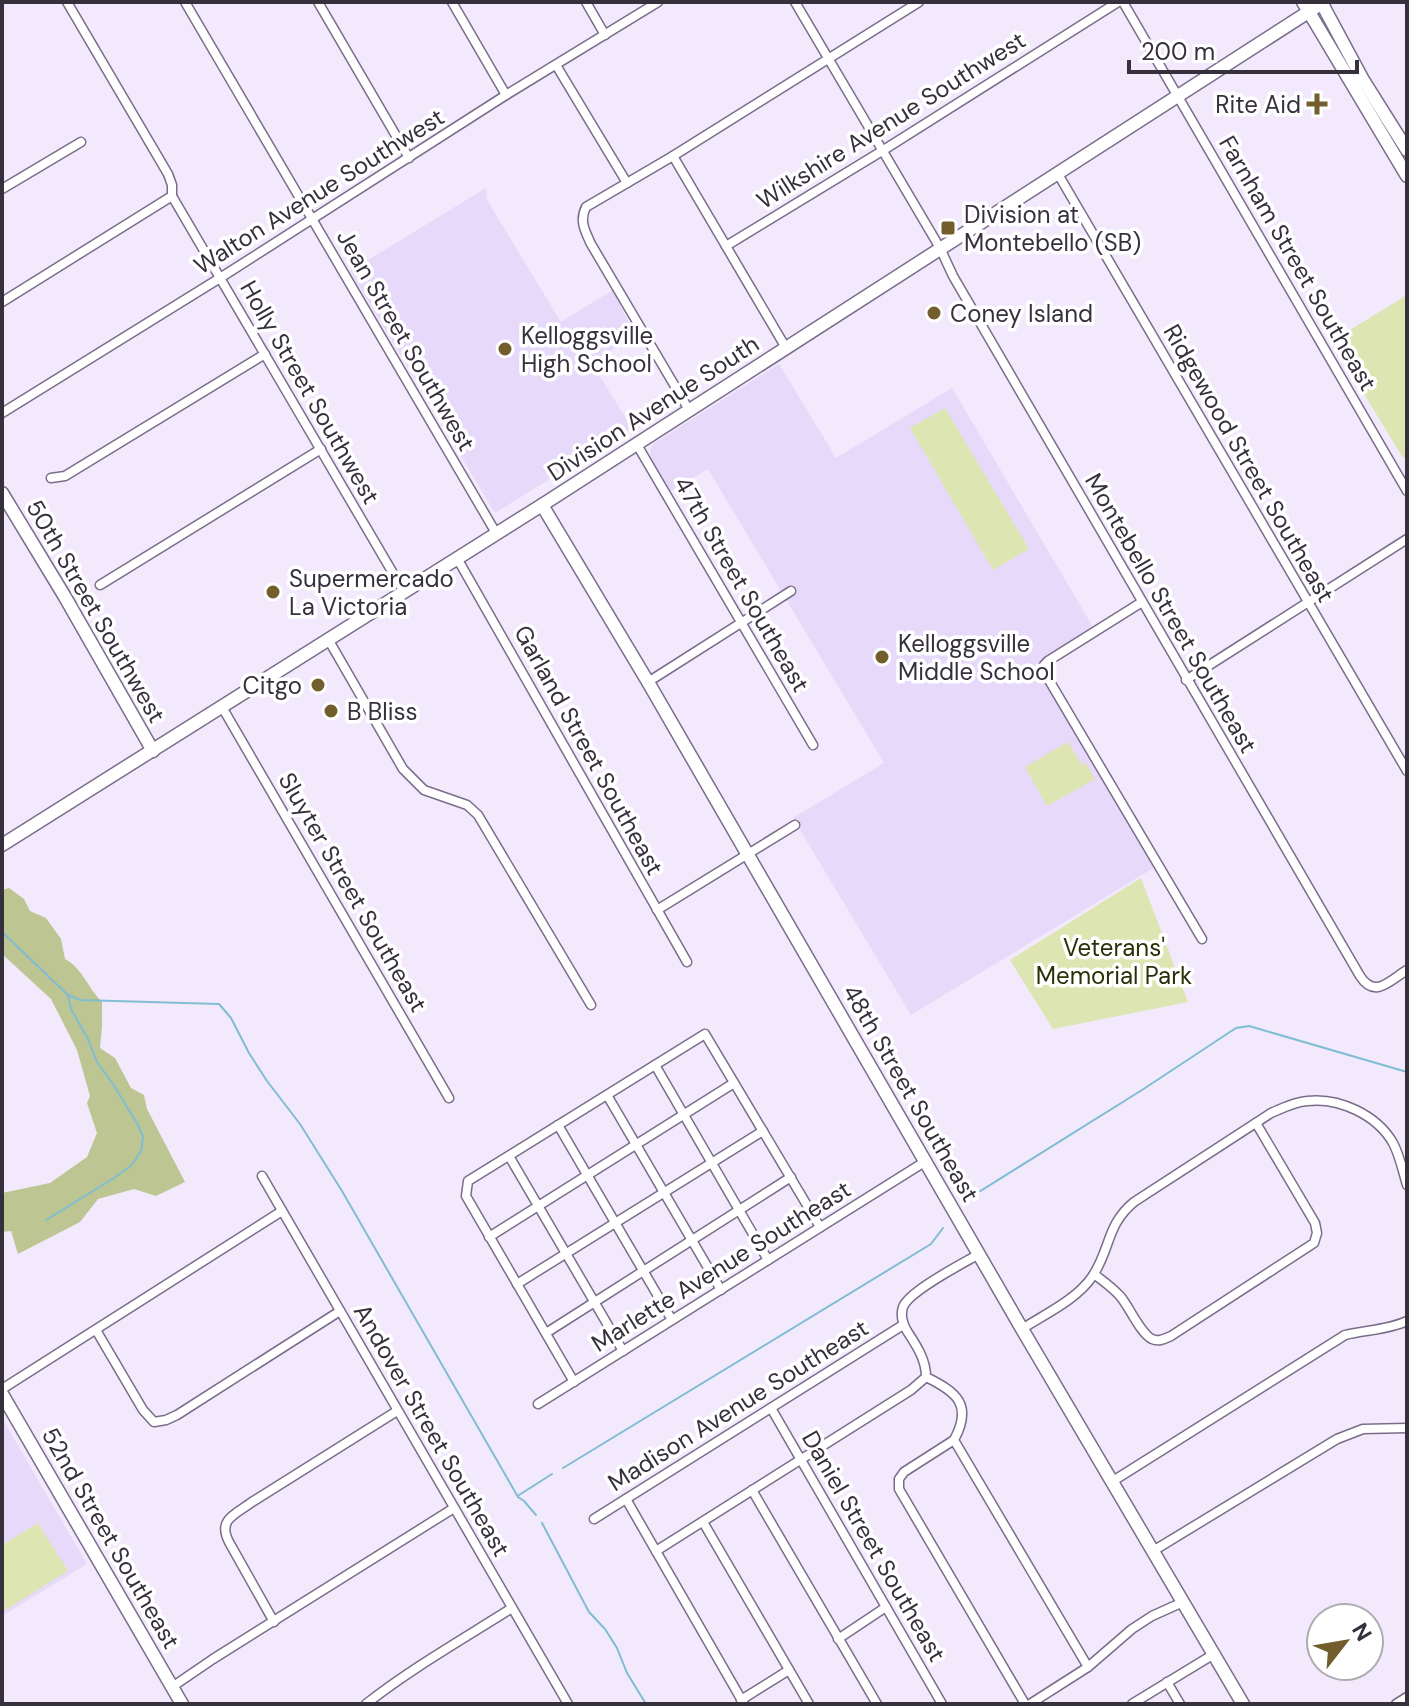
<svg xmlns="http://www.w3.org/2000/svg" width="1409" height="1706" viewBox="0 0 1409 1706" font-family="'DM Sans',sans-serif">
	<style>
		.built { fill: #e7d9fa }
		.green { fill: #dde5b2 }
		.forest { fill: #bdc592 }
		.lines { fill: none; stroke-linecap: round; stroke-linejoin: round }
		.stream { stroke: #80bdd2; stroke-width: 2 }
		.street-casing { stroke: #7a6d8a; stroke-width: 11 }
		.secondary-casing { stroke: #7a6d8a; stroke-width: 15 }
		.primary-casing { stroke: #7a6d8a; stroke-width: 15 }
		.street { stroke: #fff; stroke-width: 8 }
		.secondary { stroke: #fff; stroke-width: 12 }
		.primary { stroke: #fff; stroke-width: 12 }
		.poi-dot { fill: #715e2c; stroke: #fff; stroke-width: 3 }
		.labels { text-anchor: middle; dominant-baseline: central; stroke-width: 7; stroke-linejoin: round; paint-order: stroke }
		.poi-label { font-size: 24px; fill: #36303d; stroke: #fff; text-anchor: start }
		.street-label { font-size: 24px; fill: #36303d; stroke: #fff }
		.park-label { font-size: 24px; fill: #2b2f06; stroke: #fff }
	</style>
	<rect width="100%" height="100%" fill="#f2e9fd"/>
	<!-- built -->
	<g class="built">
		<path d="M486,188L487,200L561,322L613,290L635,336L591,362L632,428L495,513L350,271Z"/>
		<path d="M779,364L836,458L952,388L1093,627L1035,665L1155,867L911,1015L793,818L884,763L708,469L671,491L651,458L650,451L653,444Z"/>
		<path d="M3,1420L87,1564L2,1616V1421Z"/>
	</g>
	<!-- green -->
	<g class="green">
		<path d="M1407,295V456L1403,458L1332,341Z"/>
		<path d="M945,408L1029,549L993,570L910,428Z"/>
		<path d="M1068,742L1082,765L1086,763L1095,779L1047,806L1025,767Z"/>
		<path d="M1141,878L1188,1002L1053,1029L1010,960Z"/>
		<path d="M38,1523L68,1571L2,1612V1545Z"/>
	</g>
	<!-- forest -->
	<path class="forest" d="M9,888L24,899L30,911L46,918L61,939L65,959C82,968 88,988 102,1002V1026L100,1048L115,1058L131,1088L144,1095L147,1109L185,1182L156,1196L134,1189L98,1199L80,1222L18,1254L11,1231L2,1232V1193L50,1183L87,1157L97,1133L87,1103L90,1096L77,1050L51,999L2,954V890Z"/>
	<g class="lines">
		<!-- stream -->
		<g class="stream">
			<path d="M2,932L68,995L80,1000L219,1004L231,1018L249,1053L267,1081L300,1124L342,1191L518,1497L524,1501L536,1515"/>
			<path d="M966,1200L1142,1090L1236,1028L1249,1026L1407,1072"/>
			<path d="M46,1220L114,1178L132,1165L141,1151L143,1137L138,1125L113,1084L97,1062L87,1037L71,1009L68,995"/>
			<path d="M563,1468L931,1244L943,1228"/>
			<path d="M519,1495L552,1474"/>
			<path d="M542,1523L589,1612L605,1629L617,1648L627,1673L646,1704"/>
		</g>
		<!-- street casing -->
		<g class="street-casing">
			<g id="street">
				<path d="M67,2L168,174L172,185V196L404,592"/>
				<path d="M185,2L496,533"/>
				<path d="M318,2L409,158"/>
				<path d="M452,2L506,95"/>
				<path d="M586,2L605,35"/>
				<path d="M795,2L940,248L953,276L1360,976C1375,999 1389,981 1407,970"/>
				<path d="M1123,2L1407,491"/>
				<path d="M556,65L627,183"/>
				<path d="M673,156L786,348"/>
				<path d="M1058,174L1407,771"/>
				<path d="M2,189L81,142"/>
				<path d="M726,246L882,151L1118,2"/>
				<path d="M2,302L172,196"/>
				<path d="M689,410L591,244C585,231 579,221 586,207L673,156L919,2"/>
				<path d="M2,413L220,278L506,95L658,2"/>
				<path d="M636,443L813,745"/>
				<path d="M51,478L65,476L265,354"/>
				<path d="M457,558L687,962"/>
				<path d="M100,585L321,449"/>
				<path d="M1142,602L1048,661L1044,665L1043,670L1202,939"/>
				<path d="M328,639L403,769L424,790L467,805L478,815L591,1005"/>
				<path d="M1186,680L1407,539"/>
				<path d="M648,682L791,591"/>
				<path d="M222,707L449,1098"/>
				<path d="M657,910L795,825"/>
				<path d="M655,1065L768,1260"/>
				<path d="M607,1095L721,1290"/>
				<path d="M558,1125L672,1320"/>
				<path d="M509,1156L623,1351"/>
				<path d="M262,1176L568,1704"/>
				<path d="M489,1237L734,1083"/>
				<path d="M979,1254C962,1264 909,1291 903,1307C900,1316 903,1324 907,1331C916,1345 926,1359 926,1377C957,1392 973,1405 954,1440L1088,1667"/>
				<path d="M1094,1274C1103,1281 1112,1287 1120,1296C1129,1306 1140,1333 1152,1339C1159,1342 1164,1339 1171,1336L1314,1243L1317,1233L1315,1223L1256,1123"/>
				<path d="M517,1284L763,1131"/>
				<path d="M1022,1329C1045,1314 1076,1300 1092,1277C1111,1249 1106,1225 1134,1202L1271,1113C1283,1108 1294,1102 1307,1101C1339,1097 1377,1115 1393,1143C1400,1156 1403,1172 1407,1185"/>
				<path d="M96,1330L143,1410L154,1422L166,1420L177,1415L340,1311"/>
				<path d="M546,1333L791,1177"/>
				<path d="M574,1382L466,1196L468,1181L705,1034L820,1227"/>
				<path d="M2,1389L282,1211"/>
				<path d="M538,1404L926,1161"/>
				<path d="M771,1408L942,1704"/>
				<path d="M954,1440L904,1472L899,1479V1489L1025,1704"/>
				<path d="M1113,1481L1345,1335C1365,1330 1388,1330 1407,1321"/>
				<path d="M752,1490L877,1704"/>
				<path d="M626,1499L744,1704"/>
				<path d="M594,1519L903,1325"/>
				<path d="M703,1522L809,1704"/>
				<path d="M656,1551L911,1390L926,1377"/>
				<path d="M1153,1551L1337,1439L1363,1429L1407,1428"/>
				<path d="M274,1622L229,1542C217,1519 236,1514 252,1502L397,1411"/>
				<path d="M838,1639L886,1607"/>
				<path d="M1167,1682L1180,1704"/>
				<path d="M172,1687L213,1659L454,1508"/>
				<path d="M741,1700L789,1670"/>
				<path d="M366,1704C412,1668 463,1639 512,1608"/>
				<path d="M1030,1704L1088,1667L1132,1629L1152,1616L1183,1602"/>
				<path d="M1132,1704L1214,1654"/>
				<path d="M1396,1704L1407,1697"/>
			</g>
		</g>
		<!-- secondary casing -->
		<g class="secondary-casing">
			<g id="secondary">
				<path d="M2,493L65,597L153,751"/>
				<path d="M542,505L648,682L1022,1329L1243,1704"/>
				<path d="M2,1394L182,1704"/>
			</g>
		</g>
		<!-- primary casing -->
		<g class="primary-casing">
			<g id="primary">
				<path d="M1303,2L1407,176"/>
				<path d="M1321,2L1363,80L1407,150"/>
				<path d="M2,845L542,505L1324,2"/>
			</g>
		</g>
		<!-- street -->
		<use href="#street" class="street"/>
		<!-- secondary -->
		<use href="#secondary" class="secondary"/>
		<!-- primary -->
		<use href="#primary" class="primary"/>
	</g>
	<!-- markers -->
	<g class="poi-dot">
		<path d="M1313 92h8v8h8v8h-8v8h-8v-8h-8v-8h8z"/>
		<rect x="940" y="220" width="16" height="16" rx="4"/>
		<circle cx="934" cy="313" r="8"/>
		<circle cx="505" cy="349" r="8"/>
		<circle cx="273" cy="592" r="8"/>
		<circle cx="882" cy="657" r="8"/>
		<circle cx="318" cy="685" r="8"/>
		<circle cx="331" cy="711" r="8"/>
	</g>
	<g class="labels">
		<!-- poi labels -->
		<g class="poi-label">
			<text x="1301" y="104" text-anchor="end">Rite Aid</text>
			<text x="964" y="214">Division at<tspan x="964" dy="28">Montebello (SB)</tspan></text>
			<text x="950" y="313">Coney Island</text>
			<text x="521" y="335">Kelloggsville<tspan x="521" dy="28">High School</tspan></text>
			<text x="289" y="578">Supermercado<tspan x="289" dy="28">La Victoria</tspan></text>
			<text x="898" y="643">Kelloggsville<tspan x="898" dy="28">Middle School</tspan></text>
			<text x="302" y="685" text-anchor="end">Citgo</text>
			<text x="347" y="711">B Bliss</text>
		</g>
		<!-- street labels -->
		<g class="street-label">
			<text transform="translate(891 120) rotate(-32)">Wilkshire Avenue Southwest</text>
			<text transform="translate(319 191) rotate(-32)">Walton Avenue Southwest</text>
			<text transform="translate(1298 263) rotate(60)">Farnham Street Southeast</text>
			<text transform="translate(406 340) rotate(60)">Jean Street Southwest</text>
			<text transform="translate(310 392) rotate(60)">Holly Street Southwest</text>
			<text transform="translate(653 408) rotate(-33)">Division Avenue South</text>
			<text transform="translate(1249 463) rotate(60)">Ridgewood Street Southeast</text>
			<text transform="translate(742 584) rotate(60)">47th Street Southeast</text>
			<text transform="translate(96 611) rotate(60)">50th Street Southwest</text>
			<text transform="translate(1171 613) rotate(60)">Montebello Street Southeast</text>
			<text transform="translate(589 750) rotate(61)">Garland Street Southeast</text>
			<text transform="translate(353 892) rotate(60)">Sluyter Street Southeast</text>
			<text transform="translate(911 1093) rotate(60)">48th Street Southeast</text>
			<text transform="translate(721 1266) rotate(-32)">Marlette Avenue Southeast</text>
			<text transform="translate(738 1405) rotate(-32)">Madison Avenue Southeast</text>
			<text transform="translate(432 1430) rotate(60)">Andover Street Southeast</text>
			<text transform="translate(111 1538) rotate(60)">52nd Street Southeast</text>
			<text transform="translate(874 1546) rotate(60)">Daniel Street Southeast</text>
		</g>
		<!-- park labels -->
		<g class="park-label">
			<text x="1114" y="947">Veterans'<tspan x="1114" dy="28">Memorial Park</tspan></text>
		</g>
	</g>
	<!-- border -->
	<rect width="1409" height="1706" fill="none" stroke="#36303d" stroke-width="8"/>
	<!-- north arrow -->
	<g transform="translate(1345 1642) rotate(59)"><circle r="38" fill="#ffffff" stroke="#afacb1" stroke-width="2"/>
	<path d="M0-6L14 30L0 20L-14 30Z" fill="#715e2c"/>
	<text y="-12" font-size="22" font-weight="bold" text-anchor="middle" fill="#36303d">N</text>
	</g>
	<!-- scale -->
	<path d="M1129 60v12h228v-12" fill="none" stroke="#36303d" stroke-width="4"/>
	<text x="1141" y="60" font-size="24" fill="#36303d" stroke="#ffffff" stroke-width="6" paint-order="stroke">200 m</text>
</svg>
